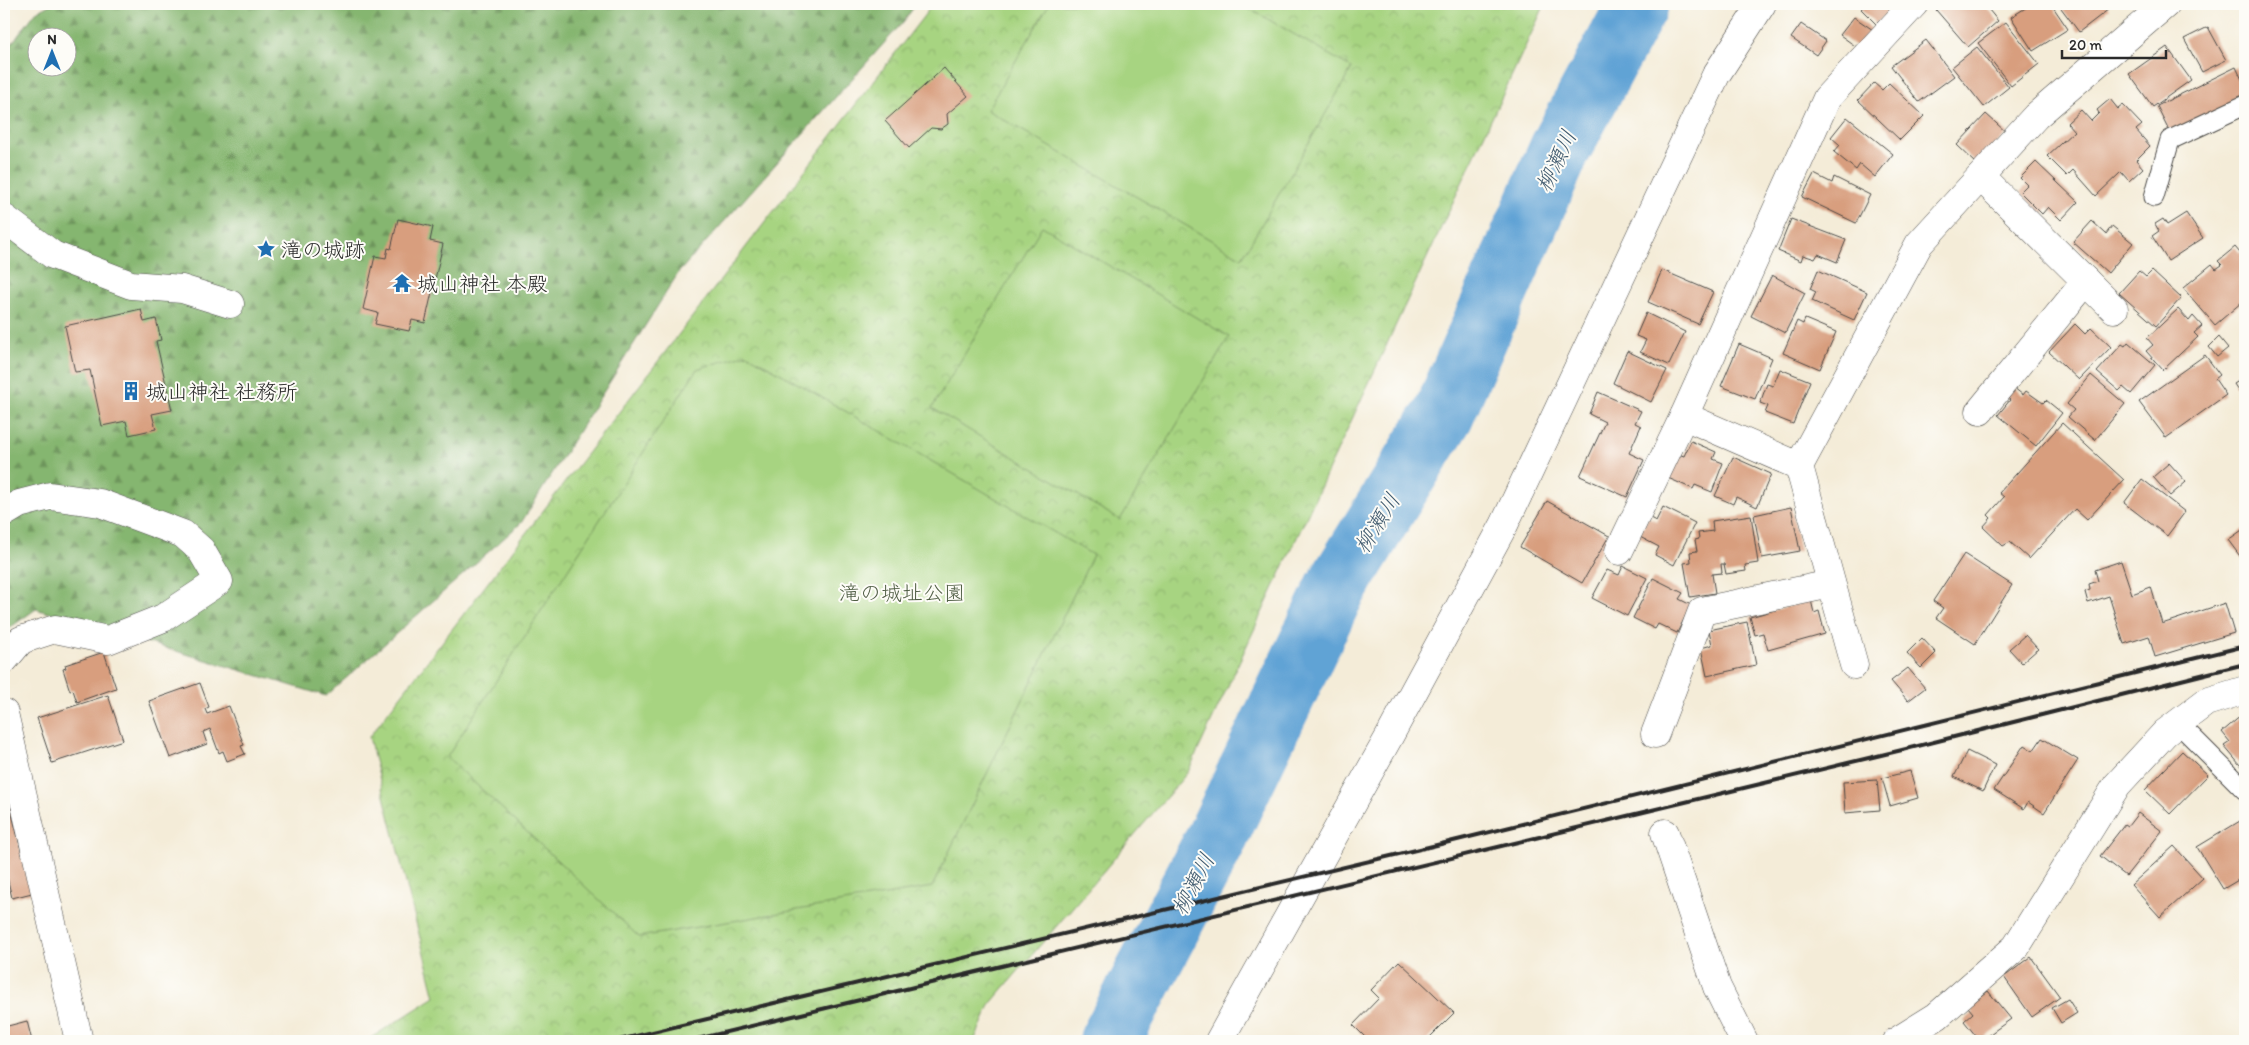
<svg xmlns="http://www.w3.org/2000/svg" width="2249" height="1045" viewBox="0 0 2249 1045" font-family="Itim,'Klee One',sans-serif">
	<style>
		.forest { fill: url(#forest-firs); stroke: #58704d; fill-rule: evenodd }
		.park { fill: url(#park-crowns); stroke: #698056 }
		.pitch { fill: #a7d481; stroke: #698056 }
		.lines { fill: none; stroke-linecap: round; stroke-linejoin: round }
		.river { stroke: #61a3d5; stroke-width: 62 }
		.building { fill: #d89e7e }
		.lane-casing { stroke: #494845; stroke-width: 21 }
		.street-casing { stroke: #494845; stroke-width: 29 }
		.lane { stroke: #fff; stroke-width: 19 }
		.street { stroke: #fff; stroke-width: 28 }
		.rail { stroke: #2b2b2b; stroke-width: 4 }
		.labels { text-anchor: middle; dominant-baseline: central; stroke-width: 4; stroke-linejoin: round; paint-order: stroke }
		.poi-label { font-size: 21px; fill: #2b2b2b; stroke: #fdfcf7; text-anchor: start }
		.park-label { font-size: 21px; fill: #505e45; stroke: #fdfcf7 }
		.water-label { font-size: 22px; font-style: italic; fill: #415b6f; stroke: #fdfcf7 }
	</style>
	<defs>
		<pattern id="forest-firs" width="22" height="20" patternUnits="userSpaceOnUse" patternTransform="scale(1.25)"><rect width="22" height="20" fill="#85b66f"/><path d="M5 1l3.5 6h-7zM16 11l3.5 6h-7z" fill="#6d945b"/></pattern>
		<pattern id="park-crowns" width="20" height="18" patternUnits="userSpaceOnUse" patternTransform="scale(1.25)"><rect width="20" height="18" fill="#a7d481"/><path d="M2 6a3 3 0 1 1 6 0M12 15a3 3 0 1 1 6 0" fill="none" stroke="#90b670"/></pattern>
	</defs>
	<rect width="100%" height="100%" fill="#fdfcf7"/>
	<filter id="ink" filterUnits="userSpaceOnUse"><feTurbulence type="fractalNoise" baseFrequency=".02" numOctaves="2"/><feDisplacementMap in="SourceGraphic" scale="10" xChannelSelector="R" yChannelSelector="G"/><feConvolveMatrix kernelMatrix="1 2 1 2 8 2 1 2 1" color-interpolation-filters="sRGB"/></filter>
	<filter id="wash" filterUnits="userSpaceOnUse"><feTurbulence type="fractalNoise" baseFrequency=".0096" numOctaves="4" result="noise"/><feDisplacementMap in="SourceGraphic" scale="20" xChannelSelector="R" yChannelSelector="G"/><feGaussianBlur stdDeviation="1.12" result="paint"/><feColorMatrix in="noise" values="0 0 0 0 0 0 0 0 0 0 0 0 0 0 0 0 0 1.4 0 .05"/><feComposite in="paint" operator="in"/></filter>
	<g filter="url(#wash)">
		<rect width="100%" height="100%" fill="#f4ecd8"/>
		<!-- forest -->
		<path class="forest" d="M51,4H916L904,21L679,272L521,523L326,696L36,609L4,632V54L36,12ZM38,38H68V68H38Z"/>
		<!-- park -->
		<path class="park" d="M933,4H1545L1188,772L991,1003L974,1041H366L435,997L369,737Z"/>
		<!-- pitch -->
		<g class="pitch">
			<path d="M1049,4H1242L1352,68L1242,258L987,110Z"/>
			<path d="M1042,226L1229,337L1120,520L932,408Z"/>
			<path d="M747,354L1093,555L932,887L639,937L447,757L697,369Z"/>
		</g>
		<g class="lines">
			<!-- river -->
			<path class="river" d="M1110,1041L1218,835L1335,590L1443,415L1560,149L1638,4"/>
		</g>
		<g id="blocks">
			<!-- building -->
			<g class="building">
				<path d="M1866,4H1896L1876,24L1861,9Z"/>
				<path d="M1944,4H1984L1998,21L1968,47L1936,10Z"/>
				<path d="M2032,4H2051L2068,29L2033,51L2011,17Z"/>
				<path d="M2058,4H2104L2109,9L2079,32Z"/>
				<path d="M1854,17L1876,32L1862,51L1840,35Z"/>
				<path d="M2006,22L2039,64L2011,86L1978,43Z"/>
				<path d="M1801,24L1826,41L1816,55L1791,38Z"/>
				<path d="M2208,27L2226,60L2202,72L2184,39Z"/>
				<path d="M1926,40L1954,76L1919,102L1891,66Z"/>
				<path d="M1977,47L2009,87L1984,107L1952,67Z"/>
				<path d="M2167,47L2191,80L2153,107L2129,74Z"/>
				<path d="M2236,67L2245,86V98L2171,134L2157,106Z"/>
				<path d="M944,68L968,96L947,114L948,124L941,129L931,128L909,148L885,121Z"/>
				<path d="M1874,83L1882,90L1889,83L1924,116L1900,140L1858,100Z"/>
				<path d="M2110,99L2118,109L2123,105L2142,125L2136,130L2150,146L2136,160L2143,168L2129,181L2121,172L2096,196L2073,170L2067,176L2047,156L2074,131L2067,123L2081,110L2091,121L2099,113L2097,110Z"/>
				<path d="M1986,114L2007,133L1977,164L1957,145Z"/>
				<path d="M1847,117L1893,154L1875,177L1860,164L1856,170L1834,152L1840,145L1831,137Z"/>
				<path d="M2036,162L2078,202L2061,220L2048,207L2042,214L2020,192L2027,185L2020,178Z"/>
				<path d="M1814,174L1832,183L1834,177L1870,195L1856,223L1802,197Z"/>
				<path d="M2186,213L2203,238L2168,261L2152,236L2159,231L2155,224L2163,219L2167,225Z"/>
				<path d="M398,219L433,227L430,241L443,244L425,323L412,320L409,331L375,324L378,313L363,309L375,256L386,258L388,248L391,249Z"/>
				<path d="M1791,219L1846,240L1837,262L1818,254L1815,259L1803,255L1801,261L1778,251Z"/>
				<path d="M2092,221L2106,234L2112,226L2133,243L2108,273L2073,242Z"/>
				<path d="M2235,247L2240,253L2245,248V307L2242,302L2215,325L2183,288L2212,264L2216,269L2222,265L2218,261Z"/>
				<path d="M1662,270L1713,292L1698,324L1648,302Z"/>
				<path d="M1818,270L1867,292L1854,320L1812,301L1816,292L1810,289Z"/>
				<path d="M2139,271L2146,277L2152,271L2181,298L2156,326L2119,293Z"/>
				<path d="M1772,275L1805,293L1785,333L1751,316Z"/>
				<path d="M141,309L144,322L156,319L161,340L156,341L172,410L152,414L156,429L129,435L126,421L102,426L90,370L75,372L65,326Z"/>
				<path d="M2178,309L2189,321L2193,316L2202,326L2194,333L2198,337L2163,370L2146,351L2153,345L2147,338Z"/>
				<path d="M1646,313L1685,332L1669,365L1640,352L1646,340L1636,336Z"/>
				<path d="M1805,319L1836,332L1820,369L1783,353L1797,321L1803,324Z"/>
				<path d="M2075,324L2085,334L2091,328L2111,347L2079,380L2049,352Z"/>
				<path d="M2219,337L2228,348L2217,357L2209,347Z"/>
				<path d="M2128,342L2155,365L2131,394L2123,387L2119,391L2097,372L2122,344L2125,346Z"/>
				<path d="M1739,344L1772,358L1755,399L1721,386Z"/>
				<path d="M1627,351L1667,370L1651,402L1613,383Z"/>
				<path d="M2205,355L2220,375L2215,379L2226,395L2166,438L2139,402Z"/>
				<path d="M1780,369L1810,381L1793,424L1765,413L1768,406L1760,403L1767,384L1773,386Z"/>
				<path d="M2091,375L2125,404L2095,440L2068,417L2074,410L2067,404Z"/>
				<path d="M2245,377V401L2234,384Z"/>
				<path d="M2009,384L2023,395L2026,391L2043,403L2046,400L2062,413L2036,446L1998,415L2010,400L2002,393Z"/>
				<path d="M1598,392L1641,411L1635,423L1641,426L1629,453L1644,460L1627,497L1580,476L1605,422L1589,414Z"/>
				<path d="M2062,423L2124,480L2087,520L2075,509L2029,559L2010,542L2003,546L1983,527L1991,518L1988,515L2004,497L1999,493Z"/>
				<path d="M1691,441L1716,452L1713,459L1723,463L1712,492L1695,485L1693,489L1668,478L1678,454L1684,456Z"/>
				<path d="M1733,457L1771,474L1757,507L1736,497L1733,504L1715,496Z"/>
				<path d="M2169,463L2186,482L2170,496L2153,477Z"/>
				<path d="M2142,479L2185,512L2167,536L2124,503Z"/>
				<path d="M1547,501L1609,536L1582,583L1520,547Z"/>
				<path d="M1663,507L1695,523L1674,565L1655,555L1659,547L1638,536L1648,517L1656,521Z"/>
				<path d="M1791,507L1800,551L1762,558L1754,515Z"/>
				<path d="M1751,515L1758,563L1745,565L1746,571L1726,574L1724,564H1721L1722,573L1712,574L1715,593L1690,597L1684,563L1691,562L1690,552L1697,551L1695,540L1699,539L1698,533L1713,531L1712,521Z"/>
				<path d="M2245,528V563L2228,540Z"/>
				<path d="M1964,554L2012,585L1975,644L1936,618L1943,608L1933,601Z"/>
				<path d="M2121,561L2132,594L2151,587L2162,624L2225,603L2234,633L2155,657L2149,636L2124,644L2109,596L2088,603L2085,592L2090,590L2089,584L2098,581L2095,570Z"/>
				<path d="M1623,566L1647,578L1627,616L1592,598L1607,570L1619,575Z"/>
				<path d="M1653,578L1683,593L1679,599L1691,605L1677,633L1658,624L1655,629L1633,618Z"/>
				<path d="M1811,600L1814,613L1819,611L1825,634L1768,650L1763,633L1755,635L1750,617Z"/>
				<path d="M1747,622L1756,665L1707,676L1701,648L1712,645L1709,630Z"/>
				<path d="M2025,635L2038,649L2022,663L2009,649Z"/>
				<path d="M1922,638L1936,653L1921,668L1907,653Z"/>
				<path d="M104,652L116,688L77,702L73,690L70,691L63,669L66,668L65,665Z"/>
				<path d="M1908,668L1925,688L1908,701L1891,681Z"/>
				<path d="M200,683L209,707L205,709L207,714L229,706L244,745L241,746L245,754L227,761L223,751L219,753L210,729L203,732L207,744L170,758L149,701Z"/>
				<path d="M108,695L123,740L52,763L37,718Z"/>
				<path d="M2243,714L2245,717V771L2224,746L2230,742L2222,732Z"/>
				<path d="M2042,738L2078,760L2044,813L2028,802L2024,809L1994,790L2024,745L2033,751Z"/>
				<path d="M1967,751L1995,765L1983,791L1954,777Z"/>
				<path d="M2182,751L2208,775L2170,814L2145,790Z"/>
				<path d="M1910,771L1918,798L1890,806L1882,778Z"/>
				<path d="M1877,780L1880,810L1845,813L1843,782Z"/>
				<path d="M4,783L32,893L12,898L4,864Z"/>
				<path d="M2138,813L2162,831L2126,876L2100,856L2125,824L2128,826Z"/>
				<path d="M2245,818V876L2223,889L2197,847Z"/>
				<path d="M2174,846L2203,878L2160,917L2131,885Z"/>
				<path d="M2031,957L2060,997L2032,1017L2004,977Z"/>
				<path d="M1399,961L1454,1013L1426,1041H1369L1353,1025L1379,998L1371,990Z"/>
				<path d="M1988,991L2011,1019L1980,1041L1964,1021L1973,1013L1968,1007Z"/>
				<path d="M2068,999L2077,1013L2061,1023L2052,1008Z"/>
				<path d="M27,1021L32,1041H4V1027Z"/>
			</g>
		</g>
	</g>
	<g filter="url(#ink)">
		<use href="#blocks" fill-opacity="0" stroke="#494845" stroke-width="1"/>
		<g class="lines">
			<!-- lane casing -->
			<g class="lane-casing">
				<g id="lane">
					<path d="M2154,197L2170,140L2245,105"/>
					<path d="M2178,723L2245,790"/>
				</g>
			</g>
			<!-- street casing -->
			<g class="street-casing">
				<g id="street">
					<path d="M1981,177L2114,309"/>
					<path d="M4,218L53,255L131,285L182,289L230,304"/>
					<path d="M1980,411L2086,281"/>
					<path d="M1684,416L1799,466"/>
					<path d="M4,513L19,504L50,496L100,503L183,534L201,550L219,581L163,618L108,640L55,629L21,640L4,660"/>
					<path d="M1619,551L1684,416L1827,98L1914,4"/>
					<path d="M1854,665L1799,466L1919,244L2036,116L2166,4"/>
					<path d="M4,713L79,1041"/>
					<path d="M1655,734L1702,611L1831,584"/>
					<path d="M1665,833L1717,987L1744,1041"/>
					<path d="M1219,1041L1389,737L1504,525L1716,75L1762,4"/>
					<path d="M1897,1041L1937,1016L2016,947L2117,785L2165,733L2206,702L2245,690"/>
				</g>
			</g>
			<!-- lane -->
			<use href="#lane" class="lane"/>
			<!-- street -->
			<use href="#street" class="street"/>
			<!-- rail -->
			<g class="rail">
				<path d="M615,1041L1441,844L2245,646"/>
				<path d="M689,1041L1902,750L2245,664"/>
			</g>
		</g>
	</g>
	<!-- icons -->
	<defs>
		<g id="sight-bare" transform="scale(1.5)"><path d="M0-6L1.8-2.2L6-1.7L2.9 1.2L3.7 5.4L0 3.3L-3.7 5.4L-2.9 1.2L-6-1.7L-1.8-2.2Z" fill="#1f6fb2" stroke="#fdfcf7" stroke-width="2.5" paint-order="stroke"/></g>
		<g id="temple-bare" transform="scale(1.5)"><path d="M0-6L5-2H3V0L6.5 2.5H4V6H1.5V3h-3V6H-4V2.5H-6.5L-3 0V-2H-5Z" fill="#1f6fb2" stroke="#fdfcf7" stroke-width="2.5" paint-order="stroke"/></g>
		<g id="building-bare" transform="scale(1.5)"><path d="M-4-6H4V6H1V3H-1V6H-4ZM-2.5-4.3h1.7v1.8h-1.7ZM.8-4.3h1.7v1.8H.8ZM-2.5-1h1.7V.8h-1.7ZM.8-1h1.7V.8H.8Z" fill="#1f6fb2" stroke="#fdfcf7" stroke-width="2.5" paint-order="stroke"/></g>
	</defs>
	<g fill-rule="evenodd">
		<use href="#sight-bare" x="266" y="249"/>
		<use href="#temple-bare" x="402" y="283"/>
		<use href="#building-bare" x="131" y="391"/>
	</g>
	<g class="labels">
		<!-- poi labels -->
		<g class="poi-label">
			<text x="281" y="249">滝の城跡</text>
			<text x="417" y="283">城山神社 本殿</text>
			<text x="146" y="391">城山神社 社務所</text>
		</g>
		<!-- park labels -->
		<g class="park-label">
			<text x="902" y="592">滝の城址公園</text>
		</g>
		<!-- water labels -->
		<g class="water-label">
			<text transform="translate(1556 161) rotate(-65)">柳瀬川</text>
			<text transform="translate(1377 523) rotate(-58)">柳瀬川</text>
			<text transform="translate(1193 884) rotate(-62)">柳瀬川</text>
		</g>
	</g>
	<!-- margin -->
	<rect width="2249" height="1045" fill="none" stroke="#fdfcf7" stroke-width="20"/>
	<!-- north arrow -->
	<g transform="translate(52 52)"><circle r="24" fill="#fdfcf7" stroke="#a9a8a5"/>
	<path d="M0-4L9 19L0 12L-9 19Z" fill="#1f6fb2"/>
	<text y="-8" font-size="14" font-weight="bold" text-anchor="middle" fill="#2b2b2b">N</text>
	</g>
	<!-- scale -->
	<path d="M2062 50v8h104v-8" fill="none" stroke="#2b2b2b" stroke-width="2.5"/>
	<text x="2069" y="50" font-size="15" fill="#2b2b2b" stroke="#fdfcf7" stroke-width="4" paint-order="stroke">20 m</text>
</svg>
